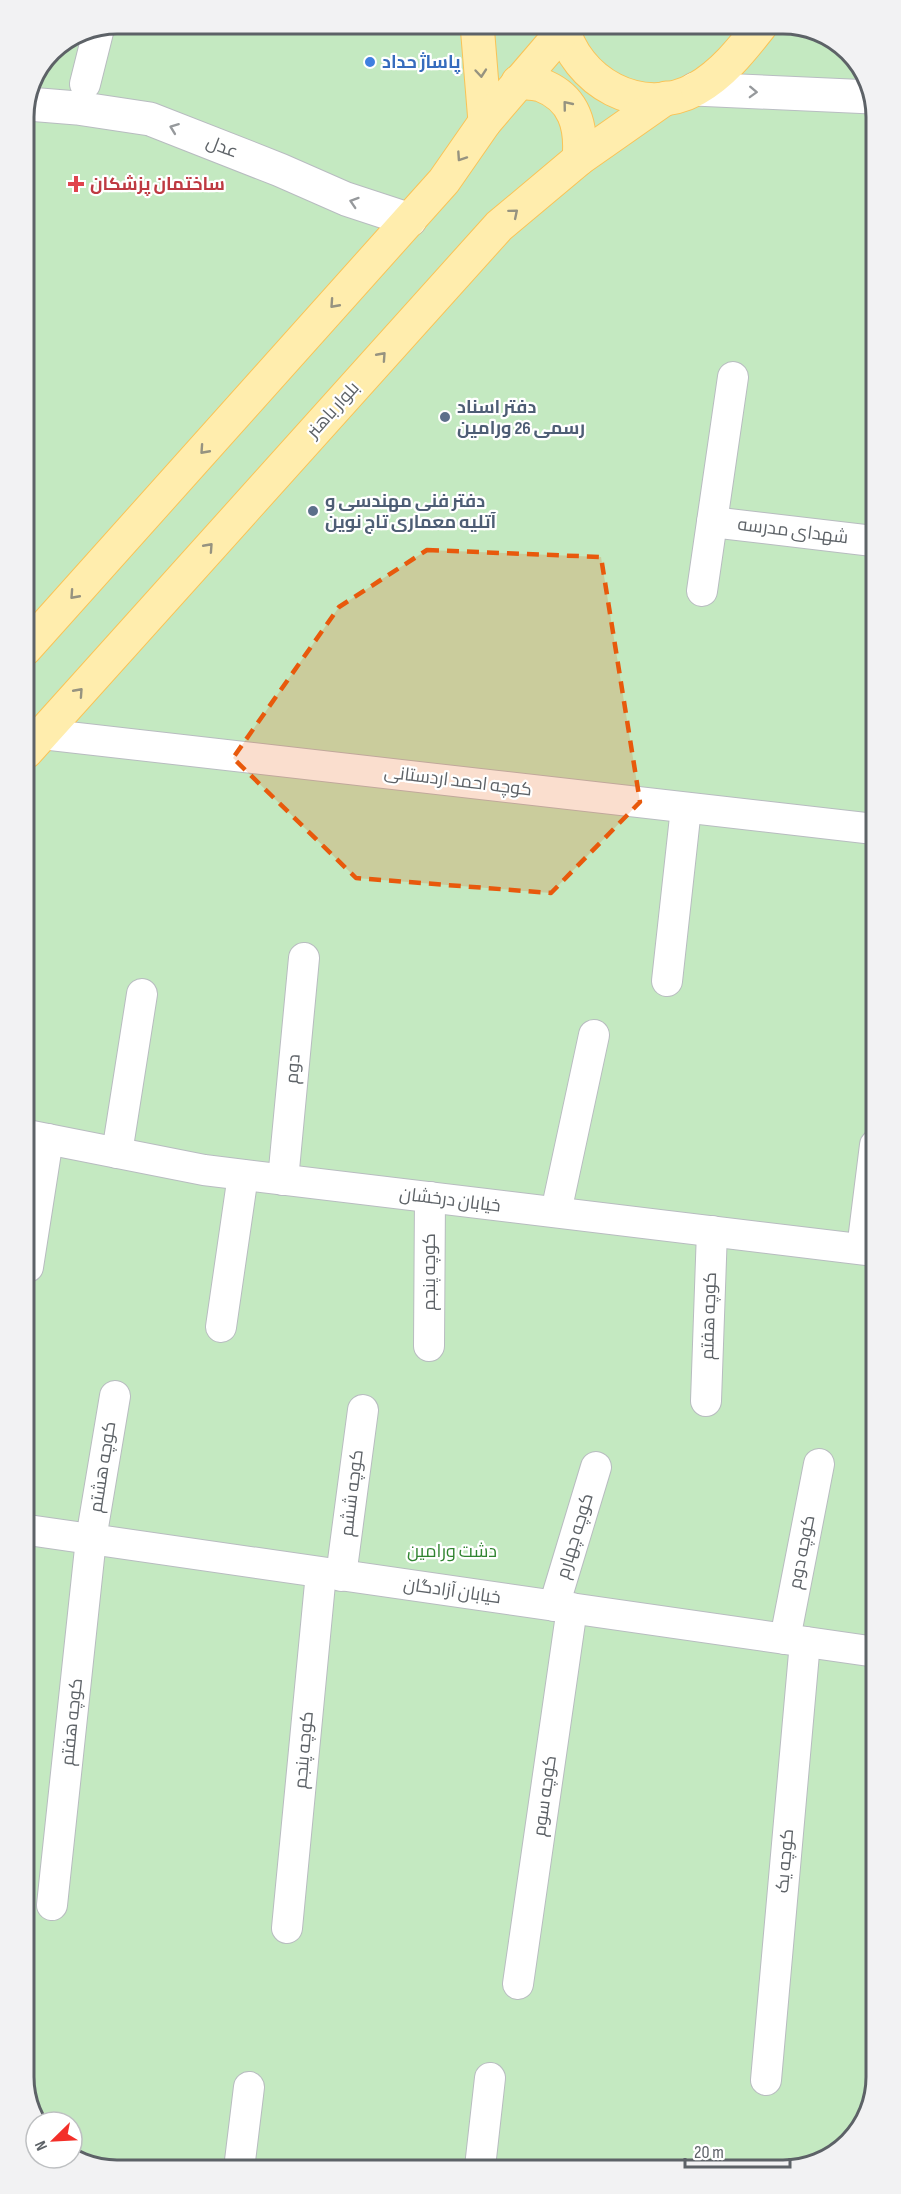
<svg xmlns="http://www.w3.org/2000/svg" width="901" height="2194" viewBox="0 0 901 2194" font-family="'Sofia Sans Condensed',Cairo,sans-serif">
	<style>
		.green { fill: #c4e9c1 }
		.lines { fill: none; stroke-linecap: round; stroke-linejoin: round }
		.minor-casing { stroke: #b8bcc0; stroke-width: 32 }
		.tertiary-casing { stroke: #b8bcc0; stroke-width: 35 }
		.secondary-casing { stroke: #b9bdc2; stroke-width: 35 }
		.primary-casing { stroke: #fac356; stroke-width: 35 }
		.minor { stroke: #fff; stroke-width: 30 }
		.tertiary { stroke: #fff; stroke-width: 33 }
		.secondary { stroke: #fff; stroke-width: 33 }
		.primary { stroke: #ffedad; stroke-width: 33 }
		.oneway { stroke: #969380 }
		.oneway2 { stroke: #96999c }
		.marked { fill: #e8590c; fill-opacity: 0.2; stroke: #e8590c; stroke-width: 4.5; stroke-dasharray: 12 8; stroke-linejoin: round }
		.shop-dot { fill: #3f7fe0; stroke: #fff; stroke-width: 2 }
		.health-dot { fill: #e0444e; stroke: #fff; stroke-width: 2 }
		.service-dot { fill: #5c6f8a; stroke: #fff; stroke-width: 2 }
		.labels { text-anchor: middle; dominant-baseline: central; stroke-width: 4.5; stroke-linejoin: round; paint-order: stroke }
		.shop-label { font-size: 18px; font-weight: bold; fill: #366cbe; stroke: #fff; text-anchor: start }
		.street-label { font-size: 18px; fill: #5d6267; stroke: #fff }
		.health-label { font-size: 18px; font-weight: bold; fill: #be3a42; stroke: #fff; text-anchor: start }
		.service-label { font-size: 18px; font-weight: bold; fill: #4e5e75; stroke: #fff; text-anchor: start }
		.park-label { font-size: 18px; fill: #308430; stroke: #fff }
		.rim { fill: none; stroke: #5d6267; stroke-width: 3 }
	</style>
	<rect width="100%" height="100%" fill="#f1eee6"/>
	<!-- green -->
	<path class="green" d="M118,24H790L841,44L872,88L877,2077L858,2133L813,2165L111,2170L72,2155V2122H40L29,2106L24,112L52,51Z"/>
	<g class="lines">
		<!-- minor casing -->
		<g class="minor-casing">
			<g id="minor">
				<path d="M85,84L98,32"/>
				<path d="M712,522L873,541"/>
				<path d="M702,591L733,377"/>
				<path d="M42,734L874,829"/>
				<path d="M667,981L686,808"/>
				<path d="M27,1135L204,1170L875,1251"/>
				<path d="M117,1153L142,994"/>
				<path d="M283,1180L304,958"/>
				<path d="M556,1212L594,1035"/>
				<path d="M862,1249L875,1145"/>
				<path d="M28,1267L48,1139"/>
				<path d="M221,1327L243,1175"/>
				<path d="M429,1346L430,1197"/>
				<path d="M706,1401L712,1231"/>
				<path d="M28,1530L876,1652"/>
				<path d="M341,1576L363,1410"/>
				<path d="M554,1606L596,1467"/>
				<path d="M785,1639L819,1464"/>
				<path d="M52,1905L91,1539L115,1396"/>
				<path d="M287,1928L321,1573"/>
				<path d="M518,1984L572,1608"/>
				<path d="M766,2080L805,1642"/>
				<path d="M480,2167L490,2078"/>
				<path d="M239,2169L249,2087"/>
			</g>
		</g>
		<!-- tertiary casing -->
		<g class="tertiary-casing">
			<path id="tertiary" d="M28,104L77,108L150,119L280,170L346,199L410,220"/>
		</g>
		<!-- secondary casing -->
		<g class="secondary-casing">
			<path id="secondary" d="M695,89L872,97"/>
		</g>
		<!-- primary casing -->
		<g class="primary-casing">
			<g id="primary">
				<path d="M477,24L485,122"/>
				<path d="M562,24C575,82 641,119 696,89C723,74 743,48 762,24"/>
				<path d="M518,82C525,83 534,83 541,85C575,98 582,127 579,159"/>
				<path d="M25,649L444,181L485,122L564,30"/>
				<path d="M26,752L499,226L579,159L666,98"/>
			</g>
		</g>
		<!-- minor -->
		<use href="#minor" class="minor"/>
		<!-- tertiary -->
		<use href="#tertiary" class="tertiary"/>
		<!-- secondary -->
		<use href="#secondary" class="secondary"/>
		<!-- primary -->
		<use href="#primary" class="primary"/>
	</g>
	<!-- one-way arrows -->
	<defs><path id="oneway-chevron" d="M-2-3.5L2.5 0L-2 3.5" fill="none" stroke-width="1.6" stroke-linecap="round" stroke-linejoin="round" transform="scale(1.5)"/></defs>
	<g class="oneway">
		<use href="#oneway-chevron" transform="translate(481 73) rotate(85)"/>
		<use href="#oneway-chevron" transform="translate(567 105) rotate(-129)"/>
		<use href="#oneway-chevron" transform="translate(461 157) rotate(124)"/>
		<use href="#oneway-chevron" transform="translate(514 213) rotate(-40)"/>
		<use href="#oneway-chevron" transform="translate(334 304) rotate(132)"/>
		<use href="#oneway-chevron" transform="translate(382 356) rotate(-48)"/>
		<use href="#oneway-chevron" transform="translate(204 450) rotate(132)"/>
		<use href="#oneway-chevron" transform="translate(209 547) rotate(-48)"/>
		<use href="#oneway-chevron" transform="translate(74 595) rotate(132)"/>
		<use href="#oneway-chevron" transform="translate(79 692) rotate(-48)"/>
	</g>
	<g class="oneway2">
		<use href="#oneway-chevron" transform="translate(753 92) rotate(2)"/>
		<use href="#oneway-chevron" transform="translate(174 128) rotate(-159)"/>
		<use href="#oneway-chevron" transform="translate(354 202) rotate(-162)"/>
	</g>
	<!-- marked area -->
	<path class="marked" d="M427,550L601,557L640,802L551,893L356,878L233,758L339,607Z"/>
	<!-- markers -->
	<circle class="shop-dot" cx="370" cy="62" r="6"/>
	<path class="health-dot" d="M73 175h6v6h6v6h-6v6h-6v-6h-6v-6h6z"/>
	<g class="service-dot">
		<circle cx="445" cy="417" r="6"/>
		<circle cx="313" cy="511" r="6"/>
	</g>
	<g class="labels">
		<!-- shop labels -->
		<g class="shop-label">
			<text x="382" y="62">پاساژ حداد</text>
		</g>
		<!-- street labels -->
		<g class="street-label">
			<text transform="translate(222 147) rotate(21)">عدل</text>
			<text transform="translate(333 410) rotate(-48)">بلوار باهنر</text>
			<text transform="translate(793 531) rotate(7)">شهدای مدرسه</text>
			<text transform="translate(458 781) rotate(7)">کوچه احمد اردستانی</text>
			<text transform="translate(293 1069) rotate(-85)">دوم</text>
			<text transform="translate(450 1200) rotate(7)">خیابان درخشان</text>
			<text transform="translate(429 1272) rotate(-90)">کوچه پنجم</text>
			<text transform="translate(709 1316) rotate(-88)">کوچه هفتم</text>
			<text transform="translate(103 1467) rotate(-81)">کوچه هشتم</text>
			<text transform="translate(352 1493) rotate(-83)">کوچه ششم</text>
			<text transform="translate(575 1536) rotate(-73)">کوچه چهارم</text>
			<text transform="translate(802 1552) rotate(-79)">کوچه دوم</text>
			<text transform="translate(452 1591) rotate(8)">خیابان آزادگان</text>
			<text transform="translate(72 1722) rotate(-84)">کوچه هفتم</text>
			<text transform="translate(304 1750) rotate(-85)">کوچه پنجم</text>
			<text transform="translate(545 1796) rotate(-82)">کوچه سوم</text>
			<text transform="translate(785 1861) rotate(-85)">کوچه یک</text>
		</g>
		<!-- health labels -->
		<g class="health-label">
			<text x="90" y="184">ساختمان پزشکان</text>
		</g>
		<!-- service labels -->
		<g class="service-label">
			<text x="457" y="407">دفتر اسناد<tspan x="457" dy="21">رسمی 26 ورامین</tspan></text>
			<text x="325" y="501">دفتر فنی مهندسی و<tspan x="325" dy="21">آتلیه معماری تاج نوین</tspan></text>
		</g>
		<!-- park labels -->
		<g class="park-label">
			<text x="452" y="1551">دشت ورامین</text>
		</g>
	</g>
	<!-- crop -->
	<path d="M0 0H901V2194H0ZM117 34H783A83 83 0 0 1 866 117V2077A83 83 0 0 1 783 2160H117A83 83 0 0 1 34 2077V117A83 83 0 0 1 117 34Z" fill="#f2f2f3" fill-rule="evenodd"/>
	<path class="rim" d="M117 34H783A83 83 0 0 1 866 117V2077A83 83 0 0 1 783 2160H117A83 83 0 0 1 34 2077V117A83 83 0 0 1 117 34Z"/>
	<!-- north arrow -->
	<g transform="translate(54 2140) rotate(246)"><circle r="28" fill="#ffffff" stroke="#bec0c2" stroke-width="1.5"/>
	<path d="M0-4.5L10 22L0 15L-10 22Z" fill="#f32f29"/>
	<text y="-9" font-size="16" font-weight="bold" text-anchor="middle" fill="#5d6267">N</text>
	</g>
	<!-- scale -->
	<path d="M685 2158v9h105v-9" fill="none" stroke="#5d6267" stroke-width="3"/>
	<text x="694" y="2158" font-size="18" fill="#5d6267" stroke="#ffffff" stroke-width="4.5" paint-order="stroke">20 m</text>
</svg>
